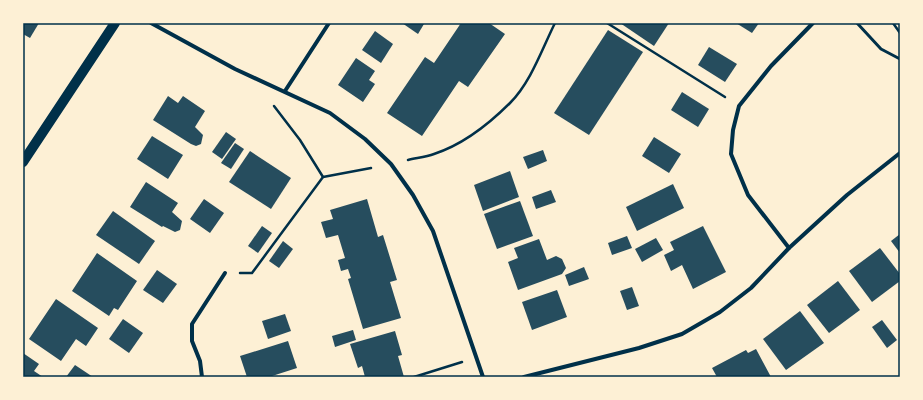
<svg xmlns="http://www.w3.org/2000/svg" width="923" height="400" viewBox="0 0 923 400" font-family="Roboto,sans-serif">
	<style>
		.building { fill: #264d5e }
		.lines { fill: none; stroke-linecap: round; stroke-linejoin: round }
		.path { stroke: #003049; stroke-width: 2.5 }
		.service { stroke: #003049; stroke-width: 3 }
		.minor { stroke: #003049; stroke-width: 4 }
		.primary { stroke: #003049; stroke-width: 10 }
		.neatline { fill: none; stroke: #003049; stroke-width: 1.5 }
	</style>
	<rect width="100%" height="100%" fill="#fdf0d5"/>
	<!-- building -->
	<g class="building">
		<path d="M23,23H39L30,38L23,34Z"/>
		<path d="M402,23H423L424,24L418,34Z"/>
		<path d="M461,23H489L505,34L468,87L459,81L422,136L387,113L425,57L434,63Z"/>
		<path d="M620,23H669L654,46Z"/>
		<path d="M736,23H759L752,33Z"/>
		<path d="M608,30L643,52L589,135L554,113Z"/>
		<path d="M375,31L393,44L381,63L362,50Z"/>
		<path d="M709,47L737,64L725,82L698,65Z"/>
		<path d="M356,58L375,71L369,80L375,84L363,102L338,85Z"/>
		<path d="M682,92L709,109L698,127L671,110Z"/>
		<path d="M168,96L178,103L183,96L205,111L195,127L203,135L201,144L196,146L191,144L153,120Z"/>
		<path d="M226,132L236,139L222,159L212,152Z"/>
		<path d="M152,136L183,155L168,179L137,159Z"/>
		<path d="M654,137L681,154L669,173L642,156Z"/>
		<path d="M235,143L244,149L231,169L221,163Z"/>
		<path d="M543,150L547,161L528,169L523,157Z"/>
		<path d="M250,151L291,178L271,209L229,182Z"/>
		<path d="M510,171L519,197L483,211L474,185Z"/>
		<path d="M146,182L178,203L172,212L182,221L180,230L175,232L163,226L162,227L130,207Z"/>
		<path d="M673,184L684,208L637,231L626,207Z"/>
		<path d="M551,190L556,202L536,209L532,197Z"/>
		<path d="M204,199L224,213L210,233L190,219Z"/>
		<path d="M367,199L378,237L383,235L397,280L390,282L401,318L363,329L348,279L351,278L348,269L341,271L338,260L345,258L338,235L326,238L321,222L333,219L330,210Z"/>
		<path d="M520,201L533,236L497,249L484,214Z"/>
		<path d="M113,211L155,241L139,264L96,235Z"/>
		<path d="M262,226L272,233L258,253L248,246Z"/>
		<path d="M703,226L726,272L693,289L682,265L671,271L664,255L674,250L670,242Z"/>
		<path d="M900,234V253L891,241Z"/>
		<path d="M627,236L632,248L612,255L608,243Z"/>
		<path d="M656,238L663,250L642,262L635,249Z"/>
		<path d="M539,239L547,260L556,256L562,259L566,268L562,274L518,290L508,262L518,258L514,248Z"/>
		<path d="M283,241L293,249L279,268L269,261Z"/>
		<path d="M880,248L900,274V281L872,302L849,271Z"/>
		<path d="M97,253L137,281L118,310L114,308L109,316L72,291Z"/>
		<path d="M584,267L589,279L569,286L565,275Z"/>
		<path d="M157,270L177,284L163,303L143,290Z"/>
		<path d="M838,281L860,310L829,333L807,305Z"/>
		<path d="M632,287L639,306L627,310L620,291Z"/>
		<path d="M557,290L567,317L532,330L522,302Z"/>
		<path d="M56,299L98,328L86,346L76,339L61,361L29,339Z"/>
		<path d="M800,311L824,343L786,370L763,339Z"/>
		<path d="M285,314L291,331L268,339L262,321Z"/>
		<path d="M123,319L143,333L129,353L109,339Z"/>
		<path d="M882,320L897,340L887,348L872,327Z"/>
		<path d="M353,330L356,340L335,347L332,336Z"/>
		<path d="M395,331L402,355L398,356L404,377H365L362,366L358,368L350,344Z"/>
		<path d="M288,341L297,368L269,377H247L240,356Z"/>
		<path d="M756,349L771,377H717L712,368L746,350L748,353Z"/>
		<path d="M23,353L39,364L34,371L43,377H23Z"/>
		<path d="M75,365L93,377H66Z"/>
	</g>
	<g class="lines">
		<!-- path -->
		<g class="path">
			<path d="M607,23L725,97"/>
			<path d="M893,23L900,33"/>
			<path d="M274,106L300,140L323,177"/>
			<path d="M408,160C416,158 426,157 434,154C462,145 490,123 510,103C531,82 542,49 555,23"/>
			<path d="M240,273H252L323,177L371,168"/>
			<path d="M414,377L462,362"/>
		</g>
		<!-- service -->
		<path class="service" d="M857,23L881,49L900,59"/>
		<!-- minor -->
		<g class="minor">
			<path d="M151,23L235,69L330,113L365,139L391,164L413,195L433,231L483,377"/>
			<path d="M285,91L329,23"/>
			<path d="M789,248L748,195L731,154L733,130L739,106L771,66L813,23"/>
			<path d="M202,377L200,361L192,341V324L225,273"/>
			<path d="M524,377L639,348L682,334L720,312L751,288L789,248L847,195L900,153"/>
		</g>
		<!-- primary -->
		<path class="primary" d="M23,162L115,23"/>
	</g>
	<!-- border -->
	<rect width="923" height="400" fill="none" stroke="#fdf0d5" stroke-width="48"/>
	<rect x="24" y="24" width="875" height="352" class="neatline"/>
</svg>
